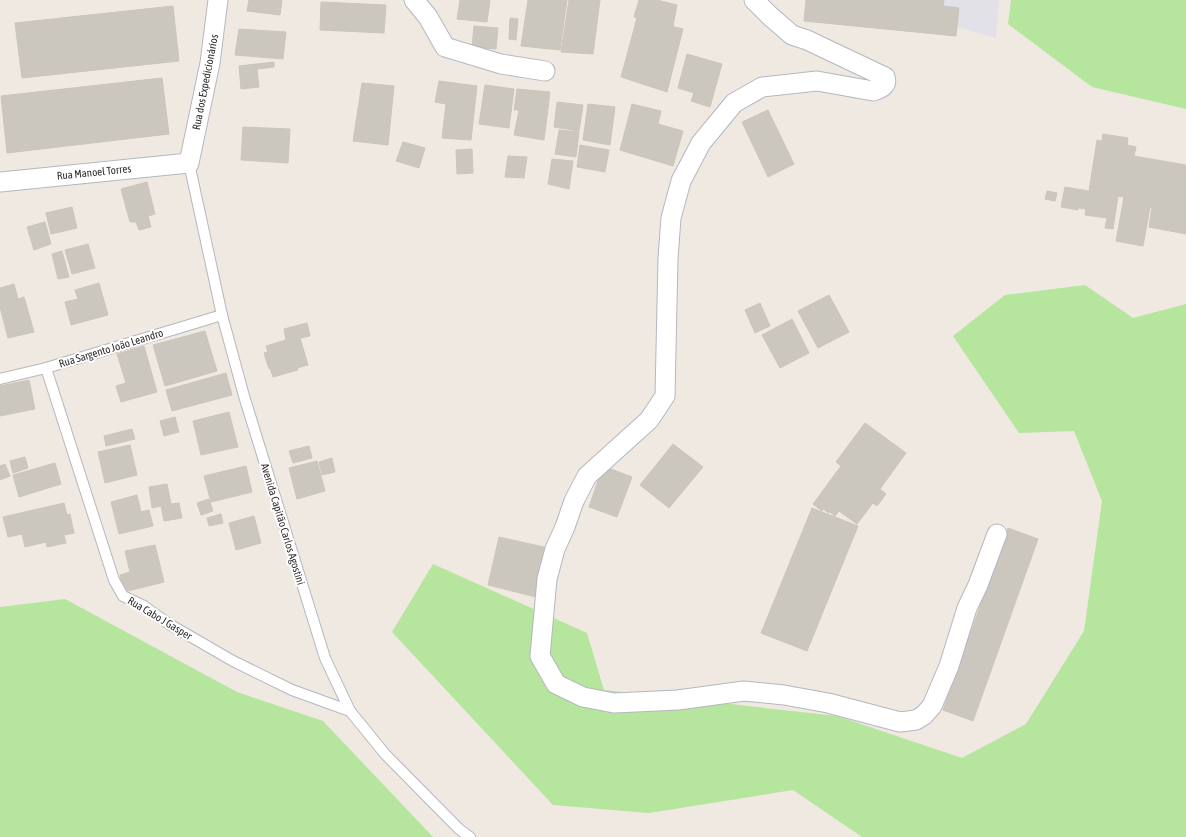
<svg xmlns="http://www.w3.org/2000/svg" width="1186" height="837" viewBox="0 0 1186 837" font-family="'Asap Condensed',sans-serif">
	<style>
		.industrial { fill: #e3e1e8 }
		.green { fill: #b6e59e }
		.building { fill: #cbc7bf; stroke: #cbc5ba }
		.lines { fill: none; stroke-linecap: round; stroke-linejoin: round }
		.lane-casing { stroke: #b4b7c1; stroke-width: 12 }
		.street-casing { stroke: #b4b7c1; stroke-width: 21 }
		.lane { stroke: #fff; stroke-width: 10 }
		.street { stroke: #fff; stroke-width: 19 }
		.labels { text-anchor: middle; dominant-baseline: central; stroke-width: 4; stroke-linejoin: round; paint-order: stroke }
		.street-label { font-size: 11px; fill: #2e2e2e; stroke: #fff }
	</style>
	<rect width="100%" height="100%" fill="#efe9e1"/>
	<!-- industrial -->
	<path class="industrial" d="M863,0H999L996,38Z"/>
	<!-- green -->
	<g class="green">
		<path d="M1011,0H1186V109L1092,87L1008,24Z"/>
		<path d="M1085,285L1133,318L1186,304V837H862L793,790L649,813L553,805L392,632L433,564L587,633L604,690L837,716L962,758L1026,724L1084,631L1102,501L1074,431L1019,433L953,336L1005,295Z"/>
		<path d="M65,599L237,692L323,721L433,837H0V607Z"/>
	</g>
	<!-- building -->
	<g class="building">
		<path d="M249,0H282L280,15L247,11Z"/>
		<path d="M460,0H490L487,22L457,19Z"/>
		<path d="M528,0H567L560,50L521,46Z"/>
		<path d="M569,0H600L593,54L561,52Z"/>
		<path d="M639,0H657L677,5L673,26L634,17Z"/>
		<path d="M806,0H944L943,6L959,8L956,36L804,21Z"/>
		<path d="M321,2L386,5L384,33L320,30Z"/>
		<path d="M173,6L179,61L22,78L15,23Z"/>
		<path d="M510,18L518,19L516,40L509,39Z"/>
		<path d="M637,18L683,29L667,92L621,77Z"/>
		<path d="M474,26L498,28L496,49L472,47Z"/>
		<path d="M239,29L286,32L283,59L235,55Z"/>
		<path d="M687,54L722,64L710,107L691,101L694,93L678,88Z"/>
		<path d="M274,62V67L257,69L259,87L241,89L239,66Z"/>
		<path d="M162,78L169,134L7,153L1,96Z"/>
		<path d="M439,81L477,86L471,140L442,138L446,104L435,102Z"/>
		<path d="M362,83L394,86L388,145L353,141Z"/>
		<path d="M485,85L514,89L509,128L479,124Z"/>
		<path d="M517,89L550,92L544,140L514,135L519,110H514Z"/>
		<path d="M557,102L583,105L579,131L554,127Z"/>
		<path d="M588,104L615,107L610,145L583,140Z"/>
		<path d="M632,104L661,111L658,124L683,131L673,166L620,150Z"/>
		<path d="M768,110L794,164L768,177L742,122Z"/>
		<path d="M243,127L290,129L288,163L241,160Z"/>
		<path d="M559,130L579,132L576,157L555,154Z"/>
		<path d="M1103,134L1128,138L1127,145L1136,147L1134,156L1186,165V234L1149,227L1152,207H1150L1143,246L1116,241L1124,197L1118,196L1113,229L1105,228L1107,218L1085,215L1086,209L1078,208V210L1061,207L1065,187L1089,191L1097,140L1102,141Z"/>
		<path d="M403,142L425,148L419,168L396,161Z"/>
		<path d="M580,145L609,150L605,172L577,167Z"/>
		<path d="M472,149L473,173L457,174L456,150Z"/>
		<path d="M508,156L527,157L524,178L505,177Z"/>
		<path d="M552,159L573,161L569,189L548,184Z"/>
		<path d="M147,182L155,214L148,216L151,227L139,230L136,222H130L121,189Z"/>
		<path d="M1047,191L1057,193L1055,201L1045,199Z"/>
		<path d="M72,207L77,228L51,234L46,213Z"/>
		<path d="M45,222L51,244L34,250L27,227Z"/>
		<path d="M88,244L95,268L72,274L65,250Z"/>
		<path d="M62,251L69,277L58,279L52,254Z"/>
		<path d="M99,283L108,315L71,325L65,302L78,299L75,290Z"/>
		<path d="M14,284L18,299L24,297L34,332L8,338L0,307V288Z"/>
		<path d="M829,295L849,332L818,348L798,311Z"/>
		<path d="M760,303L770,326L755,333L745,310Z"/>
		<path d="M792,319L809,353L780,368L762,335Z"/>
		<path d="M307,323L310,336L300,338L308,365L297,368L298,370L273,377L270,368L269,369L264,353L268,352L266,346L286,340L284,329Z"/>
		<path d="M205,331L217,371L165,386L153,345Z"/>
		<path d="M144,346L157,392L121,402L116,386L126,383L117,354Z"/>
		<path d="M226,373L232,395L172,411L166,390Z"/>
		<path d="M29,380L35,409L0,416V386Z"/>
		<path d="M229,412L238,447L201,455L193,421Z"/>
		<path d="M175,417L179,432L164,436L160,421Z"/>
		<path d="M865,423L906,453L880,489L886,494L877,506L873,503L857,524L839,511L835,516L830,512L829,513L823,509L822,511L813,504L841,466L836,462Z"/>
		<path d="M132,429L135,439L106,446L104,436Z"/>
		<path d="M673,444L703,467L669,508L640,485Z"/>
		<path d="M130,445L137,475L105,483L98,452Z"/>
		<path d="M309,446L312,458L293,463L289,451Z"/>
		<path d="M25,457L28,468L13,473L10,461Z"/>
		<path d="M332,458L335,472L322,475L319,462Z"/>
		<path d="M317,461L325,491L297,499L289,468Z"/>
		<path d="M55,463L61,484L19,497L13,475Z"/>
		<path d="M5,464L10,476L0,480V466Z"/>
		<path d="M246,466L252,492L211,502L204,476Z"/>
		<path d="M603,466L632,477L617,517L589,507Z"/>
		<path d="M167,484L171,504L179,503L182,518L164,521L161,506L152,508L149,487Z"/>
		<path d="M137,495L141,512L149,510L153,526L119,534L111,502Z"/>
		<path d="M209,499L213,511L201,515L197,503Z"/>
		<path d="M64,503L67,515L70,514L74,533L64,535L66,543L47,547L46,542L25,547L22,534L8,537L3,517Z"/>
		<path d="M812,508L858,526L807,651L761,633Z"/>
		<path d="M221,514L223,523L209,526L207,518Z"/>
		<path d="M254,516L261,543L236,550L229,523Z"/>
		<path d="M1008,528L1038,539L973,721L943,710Z"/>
		<path d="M499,537L548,548L536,597L488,585Z"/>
		<path d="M155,545L164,582L124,592L120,575L130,572L125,551Z"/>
	</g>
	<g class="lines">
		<!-- lane casing -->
		<g class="lane-casing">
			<g id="lane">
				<path d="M189,163L222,315L244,396L325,658L350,711L385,754L459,829L470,837"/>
				<path d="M46,368L114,580L123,596L144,606L169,624L233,661L292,690L350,711"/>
				<path d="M0,379L46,368L222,315"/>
			</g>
		</g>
		<!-- street casing -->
		<g class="street-casing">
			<g id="street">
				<path d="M414,0L428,17L445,47L501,64L545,71"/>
				<path d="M754,0L770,16L792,35L807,40L885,77C888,86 880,89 873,91L817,81L762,87L734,103L701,143L681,181L671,218L668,258L665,396L649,420L587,476L574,501L565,527L555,549L547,579L540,656L556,684L583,697L614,703L678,700L744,691L784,695L828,703L900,722L916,720L924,715L932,706L949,666L967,608L978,585L997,534"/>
				<path d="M0,182L189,163L210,63L218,0"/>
			</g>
		</g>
		<!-- lane -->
		<use href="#lane" class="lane"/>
		<!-- street -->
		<use href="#street" class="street"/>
	</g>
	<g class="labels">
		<!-- street labels -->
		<g class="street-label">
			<text transform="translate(205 82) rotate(-79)">Rua dos Expedicionários</text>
			<text transform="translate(94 172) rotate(-6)">Rua Manoel Torres</text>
			<text transform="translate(111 348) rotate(-17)">Rua Sargento João Leandro</text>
			<text transform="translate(283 524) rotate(73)">Avenida Capitão Carlos Agostini</text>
			<text transform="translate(160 618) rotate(31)">Rua Cabo J Gasper</text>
		</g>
	</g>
</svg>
